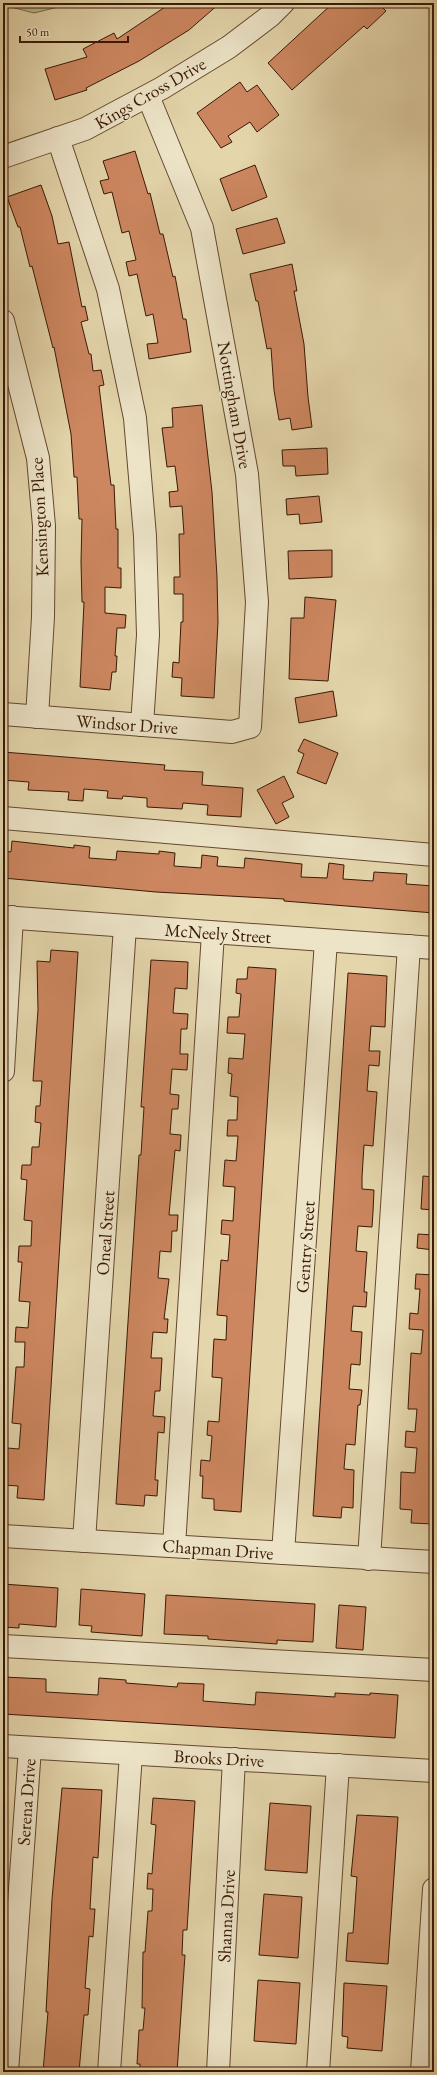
<svg xmlns="http://www.w3.org/2000/svg" width="437" height="2075" viewBox="0 0 437 2075" font-family="'EB Garamond',serif">
	<style>
		.green { fill: #b3bd8a; stroke: #766b48 }
		.building { fill: #cd8760; stroke: #391905 }
		.lines { fill: none; stroke-linecap: round; stroke-linejoin: round }
		.minor-casing { stroke: #64482e; stroke-width: 24 }
		.minor { stroke: #ede4c8; stroke-width: 22 }
		.labels { text-anchor: middle; dominant-baseline: central; stroke-width: 3; stroke-linejoin: round; paint-order: stroke }
		.street-label { font-size: 18px; fill: #391905; stroke: #ede4c8 }
	</style>
	<rect width="100%" height="100%" fill="#e4d5ab"/>
	<filter id="stains"><feTurbulence type="fractalNoise" baseFrequency=".005" numOctaves="4"/><feColorMatrix values="0 0 0 0 .2 0 0 0 0 .09 0 0 0 0 .02 0 0 0 .5 -.17"/></filter>
	<radialGradient id="worn" r=".72"><stop offset=".6" stop-color="#630" stop-opacity="0"/><stop offset="1" stop-color="#630" stop-opacity=".3"/></radialGradient>
	<!-- green -->
	<path class="green" d="M3,3H74L34,13L3,5Z"/>
	<!-- building -->
	<g class="building">
		<path d="M171,3H220L189,30L139,61L86,88L87,90L55,100L45,69L87,57L83,49L114,33L117,39Z"/>
		<path d="M333,3H378L386,11L367,29L364,26L292,90L268,63Z"/>
		<path d="M240,82L247,92L257,85L279,115L257,132L250,122L228,136L232,142L221,148L197,113Z"/>
		<path d="M135,151L148,194L150,193L160,234H163L173,277L175,276L183,319H186L191,352L149,359L147,344L158,343L153,314L146,316L137,274L129,276L126,262L136,260L129,231L122,233L112,192L104,194L100,181L109,179L103,161Z"/>
		<path d="M255,165L267,197L232,211L220,179Z"/>
		<path d="M41,185L52,216L58,244L69,242L82,307L85,306L88,320L81,322L89,354H91L93,371L101,370L104,385L99,386L111,485H114L116,529H118V568H121V588L105,587V613L126,615L125,628H117L115,656H117L116,672H112L110,690L80,687L84,602H82L81,562L82,519H79L77,477H74L71,434L54,347L53,348L32,266L30,267L20,227H18L7,197Z"/>
		<path d="M277,218L285,243L243,254L236,229Z"/>
		<path d="M292,264L297,291H294L304,344L308,397L312,427L292,430L290,418L279,420L274,390L271,348L267,349L258,301H256L250,274Z"/>
		<path d="M202,405L212,492L217,577L218,622L214,698L181,696L182,678L172,677L173,662L179,663L181,622H183V594H174V577H180L179,534H184L182,506L170,507L169,492L178,491L175,466L167,467L162,428L173,427L172,408Z"/>
		<path d="M327,448L328,474L296,476L295,466H283L282,450Z"/>
		<path d="M319,496L322,522L300,524L299,514L287,515L286,499Z"/>
		<path d="M332,550V577L289,579L288,551Z"/>
		<path d="M305,597L336,600L328,681L289,679L291,618H304Z"/>
		<path d="M333,691L337,716L299,723L295,698Z"/>
		<path d="M304,739L338,753L326,784L297,773L304,754L298,751Z"/>
		<path d="M3,752L165,765L164,770L203,772L202,785L243,788L241,817L207,815L208,805L183,803L182,809L147,807V798L123,796L122,799L107,798L108,791L84,789L83,801L68,800L69,792L28,790L29,782L3,780Z"/>
		<path d="M284,776L294,797L282,803L289,817L276,824L257,790Z"/>
		<path d="M12,841L74,848V845L90,847L89,858L116,860L117,851L159,854V851L175,853L174,866L201,868L202,855L218,857L217,866L244,868L245,858L302,864L301,877L327,878L329,863L344,865L343,879L373,881L374,872L407,874L406,884L434,886V913L284,901V899L156,892L3,878V851L11,852Z"/>
		<path d="M51,950L78,952L44,1500L17,1498L18,1486L4,1485L7,1448L19,1449L21,1424L12,1423L16,1367H24L25,1342H15L16,1327L28,1328L30,1302L19,1301L22,1262H18L19,1246H31L32,1221L24,1220L27,1180L21,1179L22,1165H31L32,1147H39L41,1123L35,1122L36,1106H40L42,1081H33L38,1010L37,961L50,962Z"/>
		<path d="M151,960L188,962L187,989L175,988L173,1013L188,1014L187,1029H181L180,1054H188L187,1070L172,1069L170,1094L179,1095L178,1109H172L170,1134L181,1135L180,1151L175,1150L169,1215H178L177,1231H172L171,1252L160,1251L158,1278L169,1279L164,1319H168L167,1333L153,1332L151,1358H162L160,1391H155L153,1416L165,1417L164,1433L158,1432L155,1480H158L157,1496L145,1495L144,1506L116,1504L139,1155H141L144,1107H141Z"/>
		<path d="M248,967L276,969L241,1512L214,1510V1499L202,1498L203,1476H200L201,1460L210,1461L212,1436L207,1435L208,1421L219,1422L222,1378L212,1377L213,1355L214,1339L226,1340L227,1316L217,1315L221,1260L228,1261L230,1235L221,1234L222,1220L233,1221L235,1187L223,1186L225,1160L236,1161L238,1136H227L228,1120H237L238,1097L230,1096L232,1074L228,1073L229,1058L243,1059L245,1034L227,1033L228,1017H239L241,994L236,993L237,979H247Z"/>
		<path d="M348,973L387,976L385,1027L371,1026L369,1051H380L379,1066L369,1065L367,1091L377,1092L374,1132L373,1146L364,1145L362,1177V1189L374,1190L373,1212L372,1227L358,1226L356,1251L367,1252L364,1292H367L366,1307L353,1306L351,1331L362,1332L360,1365L351,1364L349,1389L362,1390L360,1405H358L355,1445L346,1444L344,1469L354,1470L353,1508L342,1507L341,1518L313,1516Z"/>
		<path d="M423,1176L434,1177V1210L421,1209Z"/>
		<path d="M418,1234L434,1235V1250L417,1248Z"/>
		<path d="M416,1274L434,1275V1524L411,1523L412,1510L400,1509L401,1472L415,1473L417,1448L405,1447L406,1431L415,1432L417,1409H408L411,1353L421,1354L423,1330L409,1329L410,1313L418,1314L420,1289H415Z"/>
		<path d="M3,1584L58,1588L56,1627L19,1624V1628L3,1627Z"/>
		<path d="M81,1589L145,1594L142,1636L91,1632L92,1626L79,1625Z"/>
		<path d="M166,1595L315,1604L313,1642L277,1640V1644L208,1639V1636L164,1634Z"/>
		<path d="M339,1605L366,1607L363,1650L336,1648Z"/>
		<path d="M3,1677L46,1679V1692L98,1695L99,1678L126,1680V1683L177,1687L178,1683L204,1684L203,1701L255,1705L256,1692L335,1697V1693L370,1695V1693L398,1695L395,1738L3,1714Z"/>
		<path d="M62,1788L102,1790L98,1858L93,1857L90,1909H95L93,1937L89,1936L85,1988L90,1989L88,2015H84L79,2072H43L48,2012H46L52,1899Z"/>
		<path d="M153,1798L195,1801L187,1930H183L182,1955H185L177,2072H140V2064H137L139,2030H143L145,2008H142L143,1952H145L148,1911H152L153,1889H147L148,1873L152,1874L156,1825L151,1824Z"/>
		<path d="M270,1803L311,1806L307,1873L265,1870Z"/>
		<path d="M357,1815L398,1817L388,1964L346,1961L348,1933H353L357,1877L351,1876Z"/>
		<path d="M264,1894L302,1897L298,1958L259,1955Z"/>
		<path d="M258,1980L300,1983L296,2044L254,2041Z"/>
		<path d="M344,1983L387,1986L382,2051L347,2048L348,2037L342,2036Z"/>
	</g>
	<g class="lines">
		<!-- minor casing -->
		<g class="minor-casing">
			<g id="minor">
				<path d="M58,138L108,289L135,418L145,536L148,635L142,725"/>
				<path d="M3,157L85,129L162,88L229,47L270,16L283,3"/>
				<path d="M3,321L38,458L44,526L43,617L37,717"/>
				<path d="M3,714L232,732L250,727L257,602L247,474L202,228L148,96"/>
				<path d="M3,818L434,855"/>
				<path d="M3,917L434,948"/>
				<path d="M3,1071L12,917"/>
				<path d="M3,1536L434,1562"/>
				<path d="M84,1541L125,926"/>
				<path d="M174,1546L213,933"/>
				<path d="M283,1553L326,941"/>
				<path d="M369,1559L409,946"/>
				<path d="M3,1646L434,1670"/>
				<path d="M3,1746L434,1771"/>
				<path d="M7,2072L30,1748"/>
				<path d="M109,2072L131,1754"/>
				<path d="M218,2072L234,1759"/>
				<path d="M318,2072L338,1765"/>
				<path d="M422,2072L434,1889"/>
			</g>
		</g>
		<!-- minor -->
		<use href="#minor" class="minor"/>
	</g>
	<g class="labels">
		<!-- street labels -->
		<g class="street-label">
			<text transform="translate(150 93) rotate(-30)">Kings Cross Drive</text>
			<text transform="translate(235 405) rotate(80)">Nottingham Drive</text>
			<text transform="translate(39 517) rotate(-93)">Kensington Place</text>
			<text transform="translate(127 724) rotate(4)">Windsor Drive</text>
			<text transform="translate(218 933) rotate(4)">McNeely Street</text>
			<text transform="translate(105 1233) rotate(-86)">Oneal Street</text>
			<text transform="translate(305 1247) rotate(-86)">Gentry Street</text>
			<text transform="translate(218 1549) rotate(4)">Chapman Drive</text>
			<text transform="translate(219 1758) rotate(3)">Brooks Drive</text>
			<text transform="translate(26 1802) rotate(-86)">Serena Drive</text>
			<text transform="translate(226 1916) rotate(-87)">Shanna Drive</text>
		</g>
	</g>
	<!-- margin -->
	<rect width="437" height="2075" fill="none" stroke="#e4d5ab" stroke-width="16"/>
	<rect x="4" y="4" width="429" height="2067" fill="none" stroke="#391905" stroke-width="2"/>
	<rect x="8" y="8" width="421" height="2059" fill="none" stroke="#391905"/>
	<!-- scale -->
	<path d="M20 36v6h108v-6" fill="none" stroke="#391905" stroke-width="2"/>
	<text x="26" y="36" font-size="12" fill="#391905" stroke="#ede4c8" stroke-width="3" paint-order="stroke">50 m</text>
	<rect width="100%" height="100%" filter="url(#stains)"/>
	<rect width="100%" height="100%" fill="url(#worn)"/>
</svg>
